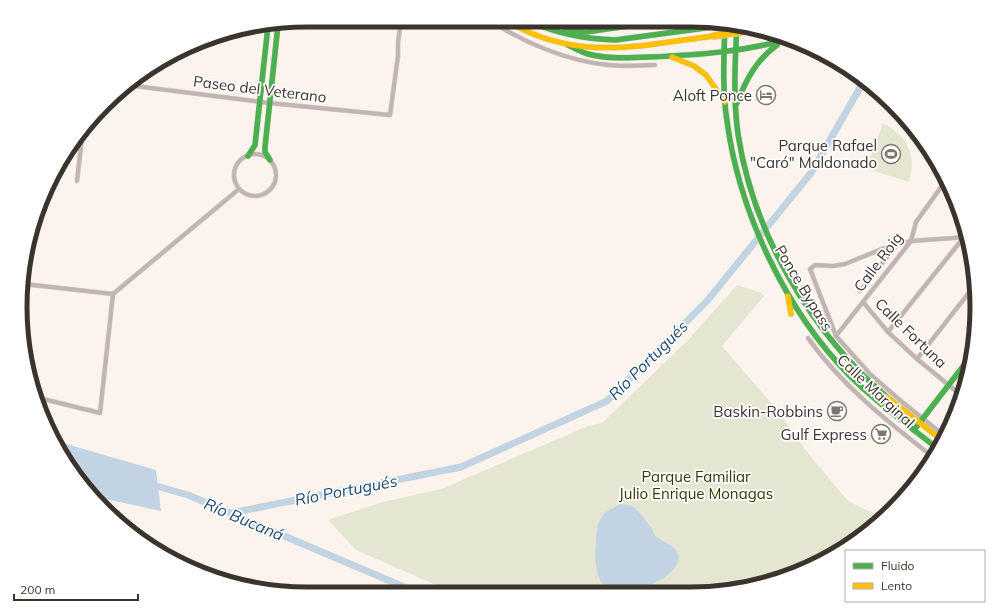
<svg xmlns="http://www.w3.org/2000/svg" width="997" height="614" viewBox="0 0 997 614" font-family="Mulish,sans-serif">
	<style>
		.education { fill: #f3e5e1 }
		.green { fill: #e5e6d2 }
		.water { fill: #c2d3e4 }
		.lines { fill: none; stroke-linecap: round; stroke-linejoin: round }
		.river { stroke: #c2d3e4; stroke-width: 7 }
		.street-casing { stroke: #d7d1cb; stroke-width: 5 }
		.fast-casing { stroke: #d7d1cb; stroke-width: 6 }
		.slow-casing { stroke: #d7d1cb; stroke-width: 6 }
		.street { stroke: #c2b4b2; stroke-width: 4 }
		.fast { stroke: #4caf50; stroke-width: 5.5 }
		.slow { stroke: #ffc107; stroke-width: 5.5 }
		.slow-bridge-casing { stroke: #d7d1cb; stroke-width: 8; stroke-linecap: butt }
		.slow-bridge { stroke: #ffc107; stroke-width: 7 }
		.labels { text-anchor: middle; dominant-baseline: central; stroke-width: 3.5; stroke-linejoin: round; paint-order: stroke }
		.street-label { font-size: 15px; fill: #3b342d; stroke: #fff }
		.poi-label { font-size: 15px; fill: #3b342d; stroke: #fff; text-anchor: end }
		.park-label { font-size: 15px; fill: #333900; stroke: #fff }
		.water-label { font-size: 16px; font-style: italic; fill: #204a6f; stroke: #fff }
		.rim { fill: none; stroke: #3b342d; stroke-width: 5 }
	</style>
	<rect width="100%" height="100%" fill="#faf4ed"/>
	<!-- education -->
	<path class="education" d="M562,21L614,22L574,27Z"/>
	<!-- green -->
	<g class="green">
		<path d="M883,123C908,137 917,155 909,182L868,169L867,166Z"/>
		<path d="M737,285L761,293L764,296L722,346L778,411L807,452L848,501L879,516H886L879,523L833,556L765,584L709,593L452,592L356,550L328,520L383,502L441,489L588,426L602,423L689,339Z"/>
	</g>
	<!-- water -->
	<g class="water">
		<path d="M56,441L156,470L161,511L97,497L68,467Z"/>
		<path d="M620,504C625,504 631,505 635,508C640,513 646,521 651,527C653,530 654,535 657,537C663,542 676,546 678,554C680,562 675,568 670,573C662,580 651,585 641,589C602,604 592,575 596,542C596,534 597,525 601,518C605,511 613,508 620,504Z"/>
	</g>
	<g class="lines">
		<!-- river -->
		<g class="river">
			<path d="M149,484L188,495L416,592"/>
			<path d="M231,513L461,467L607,401L707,301L811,173L865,79"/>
		</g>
		<!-- street casing -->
		<g class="street-casing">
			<g id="street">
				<path d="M491,21C524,43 568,61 608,65C624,67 640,65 655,65"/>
				<path d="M127,85L269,103L390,115L398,56V42L401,21"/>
				<circle cx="255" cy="175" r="21"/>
				<path d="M77,181L83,128"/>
				<path d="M960,237L963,218"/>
				<path d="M24,284L113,294"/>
				<path d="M860,291L897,245"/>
				<path d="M113,294L239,189"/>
				<path d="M863,302L888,332L917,359L962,396"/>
				<path d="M888,332L964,237"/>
				<path d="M836,336L911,241L916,222L939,190L946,179"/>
				<path d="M808,338C841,385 888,422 933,457"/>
				<path d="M917,359L975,285"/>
				<path d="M35,397L100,413L113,294"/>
				<path d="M946,437L901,401L871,375L836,336L810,269L815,265L833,266L845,264L882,249L911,241L967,237"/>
			</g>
		</g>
		<!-- fast casing -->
		<g class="fast-casing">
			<g id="fast">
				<path d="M529,21C557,34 585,39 615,40L713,27"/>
				<path d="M725,22C724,55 722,89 727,121C739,212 786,311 850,376C877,403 908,425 938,449"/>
				<path d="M737,25C735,61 733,98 738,134C753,233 811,333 887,397"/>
				<path d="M565,31L586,32L656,22"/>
				<path d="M568,45C574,48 581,52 588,54C607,59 629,58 649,57C697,55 743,52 789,39"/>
				<path d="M737,103C746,80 756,60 777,45"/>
				<path d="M248,156L255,145L268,26"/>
				<path d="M270,160L265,152V147L278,25"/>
				<path d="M914,430L971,356"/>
			</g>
		</g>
		<!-- slow casing -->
		<g class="slow-casing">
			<g id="slow">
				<path d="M507,21C575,62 639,46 713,36"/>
				<path d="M672,57L694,66L706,75L725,102"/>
				<path d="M788,296L791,314"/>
				<path d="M887,397L943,441"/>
			</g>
		</g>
		<!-- street -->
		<use href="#street" class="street"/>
		<!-- fast -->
		<use href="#fast" class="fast"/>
		<!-- slow -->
		<use href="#slow" class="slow"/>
		<!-- slow-bridge casing -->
		<g class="slow-bridge-casing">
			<g id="slow-bridge">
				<path d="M713,27L734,24"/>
				<path d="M713,36L754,30"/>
			</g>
		</g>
		<!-- slow-bridge -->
		<use href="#slow-bridge" class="slow-bridge"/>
	</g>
	<!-- icons -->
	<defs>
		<g id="hotel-ring" transform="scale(1)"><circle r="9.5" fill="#fff" stroke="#7e7770" stroke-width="1.5"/><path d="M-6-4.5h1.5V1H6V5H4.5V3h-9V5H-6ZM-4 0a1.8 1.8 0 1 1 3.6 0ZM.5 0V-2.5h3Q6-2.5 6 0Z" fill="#7e7770"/></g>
		<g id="stadium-ring" transform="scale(1)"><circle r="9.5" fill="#fff" stroke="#7e7770" stroke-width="1.5"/><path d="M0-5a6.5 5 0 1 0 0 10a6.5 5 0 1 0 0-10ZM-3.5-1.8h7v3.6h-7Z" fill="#7e7770"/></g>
		<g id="cafe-ring" transform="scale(1)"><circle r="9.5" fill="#fff" stroke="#7e7770" stroke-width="1.5"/><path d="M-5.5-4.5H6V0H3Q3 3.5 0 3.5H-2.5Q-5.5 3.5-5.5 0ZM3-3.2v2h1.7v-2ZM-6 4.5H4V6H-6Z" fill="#7e7770"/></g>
		<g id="supermarket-ring" transform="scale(1)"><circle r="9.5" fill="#fff" stroke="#7e7770" stroke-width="1.5"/><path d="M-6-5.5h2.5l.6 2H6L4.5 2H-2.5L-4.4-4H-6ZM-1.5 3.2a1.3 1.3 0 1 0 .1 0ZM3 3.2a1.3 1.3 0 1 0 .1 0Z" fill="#7e7770"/></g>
	</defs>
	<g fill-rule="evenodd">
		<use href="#hotel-ring" x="766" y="95"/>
		<use href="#stadium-ring" x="891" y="154"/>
		<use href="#cafe-ring" x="837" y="411"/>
		<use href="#supermarket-ring" x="881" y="434"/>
	</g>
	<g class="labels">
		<!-- street labels -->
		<g class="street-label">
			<text transform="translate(260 89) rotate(7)">Paseo del Veterano</text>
			<text transform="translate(878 262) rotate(-53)">Calle Roig</text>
			<text transform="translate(804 288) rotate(59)">Ponce Bypass</text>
			<text transform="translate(911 333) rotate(44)">Calle Fortuna</text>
			<text transform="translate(876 391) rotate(43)">Calle Marginal</text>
		</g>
		<!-- poi labels -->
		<g class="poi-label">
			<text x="752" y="95">Aloft Ponce</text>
			<text x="877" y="145">Parque Rafael<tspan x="877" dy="17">"Caró" Maldonado</tspan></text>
			<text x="823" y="411">Baskin-Robbins</text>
			<text x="867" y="434">Gulf Express</text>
		</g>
		<!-- park labels -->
		<g class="park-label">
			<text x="696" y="476">Parque Familiar<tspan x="696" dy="17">Julio Enrique Monagas</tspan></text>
		</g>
		<!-- water labels -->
		<g class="water-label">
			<text transform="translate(648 360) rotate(-45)">Río Portugués</text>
			<text transform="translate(346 490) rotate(-11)">Río Portugués</text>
			<text transform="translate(244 519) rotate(23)">Río Bucaná</text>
		</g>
	</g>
	<!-- crop -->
	<path d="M0 0H997V614H0ZM307 27H690A280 280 0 0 1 970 307V307A280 280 0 0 1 690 587H307A280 280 0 0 1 27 307V307A280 280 0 0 1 307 27Z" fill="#fff" fill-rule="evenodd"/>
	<path class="rim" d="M307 27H690A280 280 0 0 1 970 307V307A280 280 0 0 1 690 587H307A280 280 0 0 1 27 307V307A280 280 0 0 1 307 27Z"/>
	<!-- legend -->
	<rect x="845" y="550" width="140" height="52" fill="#ffffff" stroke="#b1aeab"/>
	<rect x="853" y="563" width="20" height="6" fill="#4caf50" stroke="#b1aeab"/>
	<text x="881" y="570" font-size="12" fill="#3b342d">Fluido</text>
	<rect x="853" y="583" width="20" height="6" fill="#ffc107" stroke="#b1aeab"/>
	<text x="881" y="590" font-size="12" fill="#3b342d">Lento</text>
	<!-- scale -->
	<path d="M14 594v6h124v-6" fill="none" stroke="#3b342d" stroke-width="2"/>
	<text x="20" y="594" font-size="12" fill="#3b342d" stroke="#ffffff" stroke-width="3" paint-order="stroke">200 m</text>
</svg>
